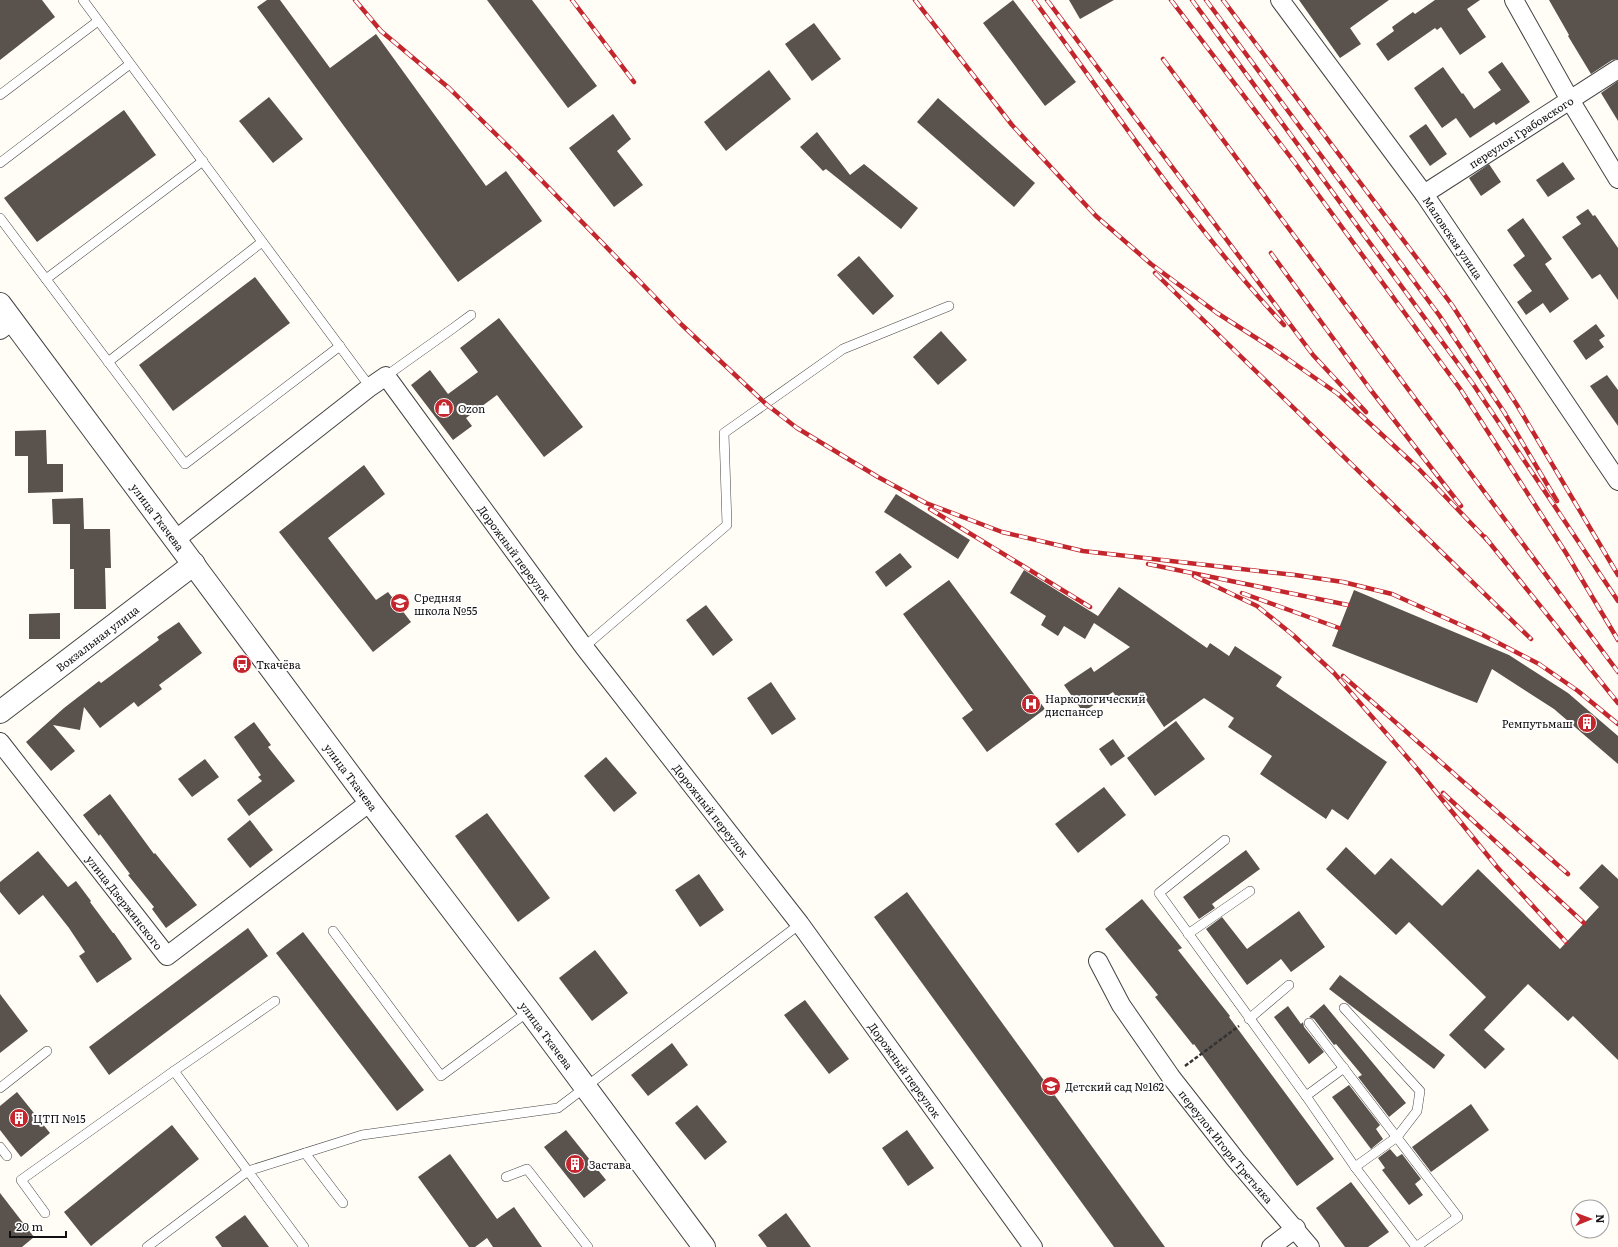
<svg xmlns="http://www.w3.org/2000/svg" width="1618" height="1247" viewBox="0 0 1618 1247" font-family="Literata,serif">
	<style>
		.building { fill: #5a524d }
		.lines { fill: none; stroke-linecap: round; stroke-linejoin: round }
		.service-casing { stroke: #444; stroke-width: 10 }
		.minor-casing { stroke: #444; stroke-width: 20 }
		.tertiary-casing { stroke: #444; stroke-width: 24 }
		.path { stroke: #333; stroke-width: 2.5; stroke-dasharray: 4 2; stroke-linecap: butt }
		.service { stroke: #fff; stroke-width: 9 }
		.minor { stroke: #fff; stroke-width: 18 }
		.tertiary { stroke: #fff; stroke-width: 22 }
		.rail-casing { stroke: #c4262e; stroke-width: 4.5 }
		.rail { stroke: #fff; stroke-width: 3; stroke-dasharray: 9; stroke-linecap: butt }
		.labels { text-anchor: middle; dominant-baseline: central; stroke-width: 4; stroke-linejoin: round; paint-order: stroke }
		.street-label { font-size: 11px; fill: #111; stroke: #fff }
		.poi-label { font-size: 11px; fill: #111; stroke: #fff; text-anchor: start }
	</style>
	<rect width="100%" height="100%" fill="#fffdf5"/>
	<!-- building -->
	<g class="building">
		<path d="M0,0H42L55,17L0,60Z"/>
		<path d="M267,0H280L330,68L376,34L486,186L506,171L542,221L458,282L257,7Z"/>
		<path d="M487,0H532L597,86L568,108Z"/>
		<path d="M1013,0L1076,82L1045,106L983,23Z"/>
		<path d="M1069,0H1114L1080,19Z"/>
		<path d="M1299,0H1389L1350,28L1361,44L1340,58Z"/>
		<path d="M1435,0H1480L1467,9L1486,37L1460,55L1441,27L1437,30L1435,28L1388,61L1376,44L1394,31L1392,27L1413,12L1415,14Z"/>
		<path d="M1549,0H1618V59L1612,60L1591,74L1568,36L1569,35Z"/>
		<path d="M814,23L841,59L812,81L785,44Z"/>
		<path d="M1502,62L1530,102L1496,125L1494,122L1470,138L1456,118L1442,128L1414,88L1443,67L1462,94L1463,93L1474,109L1501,90L1488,72Z"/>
		<path d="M769,70L791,99L726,151L704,122Z"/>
		<path d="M1618,81V121L1601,93Z"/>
		<path d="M269,97L303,139L273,163L239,121Z"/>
		<path d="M938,98L1035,183L1014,207L917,122Z"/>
		<path d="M124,110L156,155L37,242L4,198Z"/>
		<path d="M613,114L631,139L617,151L643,185L614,207L569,148Z"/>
		<path d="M1426,124L1447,154L1430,166L1409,136Z"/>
		<path d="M817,132L850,175L864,164L918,208L901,229L826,169L823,171L800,147Z"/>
		<path d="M1563,162L1575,179L1548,197L1536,180Z"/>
		<path d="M1489,164L1501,182L1481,196L1469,178Z"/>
		<path d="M1588,209L1593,216L1595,215L1618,248V300L1600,274L1592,279L1562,237L1581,224L1576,217Z"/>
		<path d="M1523,218L1552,259L1545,264L1569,299L1550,313L1543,303L1526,315L1517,302L1532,291L1513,265L1525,256L1507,230Z"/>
		<path d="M859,256L894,296L873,315L837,275Z"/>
		<path d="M255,277L290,323L173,411L139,365Z"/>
		<path d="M499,318L583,427L544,457L497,395L466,418L472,426L453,440L411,385L430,370L448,394L478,372L460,348Z"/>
		<path d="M1596,324L1605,336L1599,340L1604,347L1586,360L1573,341Z"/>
		<path d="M941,331L967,360L938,385L913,357Z"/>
		<path d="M1607,375L1618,390V426L1590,386Z"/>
		<path d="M46,430L47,464H63V492L28,493V456H15V431Z"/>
		<path d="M364,465L385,494L328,538L376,600L388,592L411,622L373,652L279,532Z"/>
		<path d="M896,494L970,540L958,559L884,512Z"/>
		<path d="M83,498L84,529H110L111,568H105L106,609H74V569H70V524H53L52,499Z"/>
		<path d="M900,553L912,567L886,587L875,572Z"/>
		<path d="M1024,570L1098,616L1119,587L1207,648L1210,643L1229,656L1235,646L1282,677L1276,686L1387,762L1348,820L1332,809L1326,819L1260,774L1272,756L1228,727L1234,718L1204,698L1164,727L1146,700L1138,706L1131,697L1121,704L1113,692L1083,712L1064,685L1091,667L1094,672L1130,647L1094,623L1085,639L1064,626L1058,636L1041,625L1046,616L1010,593Z"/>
		<path d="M949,580L1045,709L987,752L962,718L973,710L903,614Z"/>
		<path d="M1354,590L1509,655L1568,693L1618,736V764L1554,709L1492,669L1477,703L1332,646Z"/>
		<path d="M706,605L733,640L713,656L686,620Z"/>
		<path d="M60,613V639H29V614Z"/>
		<path d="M179,622L202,653L159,685L162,689L138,707L134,702L100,728L84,707L80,730L53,725L75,751L51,771L26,742L64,708L99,681L101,683L159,640L157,637Z"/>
		<path d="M771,682L796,719L772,735L747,698Z"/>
		<path d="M1176,721L1205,759L1155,796L1127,758Z"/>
		<path d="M254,722L271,745L268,747L295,781L249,816L237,800L262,781L258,777L261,775L234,737Z"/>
		<path d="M1113,739L1125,756L1111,766L1099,749Z"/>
		<path d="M606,757L637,793L614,812L584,776Z"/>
		<path d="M205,759L219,777L192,797L178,779Z"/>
		<path d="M1104,787L1126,815L1078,853L1055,824Z"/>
		<path d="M110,794L154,854L155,853L197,905L166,928L152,909L154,907L128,875L130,874L100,834L99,836L83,815Z"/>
		<path d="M487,813L550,898L518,922L455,836Z"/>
		<path d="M250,820L273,850L250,868L227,839Z"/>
		<path d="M1346,847L1375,875L1391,858L1442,906L1478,869L1560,949L1599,907L1579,888L1602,864L1618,879V1060L1573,1016L1568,1021L1528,984L1484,1030L1505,1049L1485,1069L1449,1035L1486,997L1409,922L1396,935L1326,869Z"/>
		<path d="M1246,850L1260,869L1212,904L1215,908L1199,919L1183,897Z"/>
		<path d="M38,851L68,887L76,881L91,901L90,902L113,933H114L132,959L97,983L79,956L85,952L69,928L43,895L19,915L0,892V882Z"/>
		<path d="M699,874L724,910L700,927L675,890Z"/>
		<path d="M907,892L1165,1247H1114L874,917Z"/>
		<path d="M1142,899L1182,948L1178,950L1230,1016L1229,1017L1334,1159L1297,1186L1194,1044L1193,1045L1155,997L1158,995L1105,929Z"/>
		<path d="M1299,911L1325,947L1291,972L1281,959L1247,985L1206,929L1222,917L1247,949Z"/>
		<path d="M248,928L268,956L109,1075L89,1047Z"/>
		<path d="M303,932L424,1090L397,1111L276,953Z"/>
		<path d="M595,950L628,993L592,1021L559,978Z"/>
		<path d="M1340,975L1445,1055L1434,1069L1329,989Z"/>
		<path d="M0,994L28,1031L0,1053Z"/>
		<path d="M805,1000L849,1059L829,1074L784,1015Z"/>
		<path d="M1324,1004L1406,1103L1389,1117L1358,1077L1362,1075L1336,1044L1334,1045L1314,1019L1309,1017Z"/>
		<path d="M1288,1006L1301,1024L1303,1022L1304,1027L1324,1052L1309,1064L1274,1017Z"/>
		<path d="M672,1043L688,1065L648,1096L631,1075Z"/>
		<path d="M1349,1085L1380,1125L1376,1129L1383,1139L1371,1149L1332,1097Z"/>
		<path d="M17,1092L50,1133L21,1157L0,1130V1106Z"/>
		<path d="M1471,1104L1489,1130L1431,1172L1412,1147Z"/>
		<path d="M697,1105L727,1142L705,1160L675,1123Z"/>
		<path d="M172,1125L199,1159L91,1246L64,1212Z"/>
		<path d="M566,1130L606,1180L584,1198L544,1147Z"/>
		<path d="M907,1130L934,1168L908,1186L882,1148Z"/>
		<path d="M1390,1149L1397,1157L1402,1154L1421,1179L1415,1184L1423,1195L1409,1205L1382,1170L1385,1168L1378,1158Z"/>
		<path d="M450,1154L497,1219L514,1207L542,1247H493L487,1238L475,1247H469L418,1177Z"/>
		<path d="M1351,1182L1389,1232L1368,1247H1345L1316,1208Z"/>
		<path d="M0,1193L34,1237L22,1247H0Z"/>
		<path d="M786,1213L811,1247H767L758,1235Z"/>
		<path d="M245,1215L269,1247H222L215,1237Z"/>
	</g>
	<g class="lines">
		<!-- service casing -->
		<g class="service-casing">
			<g id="service">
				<path d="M83,0L370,387"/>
				<path d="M0,95L98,21"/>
				<path d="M0,163L130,64"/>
				<path d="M0,218L185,464L340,346"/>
				<path d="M46,279L203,161"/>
				<path d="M108,362L262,242"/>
				<path d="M386,376L452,329L471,315"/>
				<path d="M584,647L727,525L724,433L843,349L949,306"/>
				<path d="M1225,840L1159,893L1306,1096L1344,1068"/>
				<path d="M333,931L441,1076L529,1011"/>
				<path d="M1188,934L1250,891"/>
				<path d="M275,1001L174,1071L304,1247"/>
				<path d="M1249,1019L1289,985"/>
				<path d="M1309,1023L1458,1217L1416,1247"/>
				<path d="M0,1088L47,1051"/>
				<path d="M1306,1096L1355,1167L1397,1137L1417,1111L1420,1091L1344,1008"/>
				<path d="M0,1147L7,1156"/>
				<path d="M305,1153L343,1203"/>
				<path d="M1355,1167L1416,1247"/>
				<path d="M506,1177L527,1169L588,1247"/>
				<path d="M45,1213L21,1180L174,1071"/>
				<path d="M147,1247L248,1171L362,1135L558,1108L800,924"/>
			</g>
		</g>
		<!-- minor casing -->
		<g class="minor-casing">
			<g id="minor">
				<path id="s1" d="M1280,0L1424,194L1618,481"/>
				<path d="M1514,0L1570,100L1618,179"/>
				<path id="s2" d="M1424,194L1618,69"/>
				<path d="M0,330L12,321"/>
				<path id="s3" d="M175,540L370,387L386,376L584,647L800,924L1033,1247"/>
				<path id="s4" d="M0,742L167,956L370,802"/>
				<path id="s5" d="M1098,961L1121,1005L1171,1077L1236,1160L1310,1247"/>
				<path d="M1271,1247L1296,1228"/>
			</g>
		</g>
		<!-- tertiary casing -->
		<g class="tertiary-casing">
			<g id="tertiary">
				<path id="s6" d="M0,304L370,802L529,1011L704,1247"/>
				<path id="s7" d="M0,712L194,564"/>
			</g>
		</g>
		<!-- path -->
		<path class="path" d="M1185,1066L1239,1026"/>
		<!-- service -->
		<use href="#service" class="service"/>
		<!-- minor -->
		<use href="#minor" class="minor"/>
		<!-- tertiary -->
		<use href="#tertiary" class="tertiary"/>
		<!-- rail casing -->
		<g class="rail-casing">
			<g id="rail">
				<path d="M355,0L381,31L449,88L516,154L682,325L766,404L797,428L878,477L926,503L1002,532L1083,551L1295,575L1343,582L1392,594L1481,634L1539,664L1578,691L1618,724"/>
				<path d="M572,0L634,82"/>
				<path d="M915,0L1012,125L1096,216L1151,264L1217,313L1272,348L1338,394L1418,468L1488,541"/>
				<path d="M1034,0C1114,110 1191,225 1284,325"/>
				<path d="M1047,0L1313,355L1366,412"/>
				<path d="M1171,0L1295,163L1461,390L1566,553L1618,640"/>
				<path d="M1192,0L1473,384L1618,601"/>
				<path d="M1206,0L1439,315L1504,412L1557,501"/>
				<path d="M1223,0L1452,305L1517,405L1618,575"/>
				<path d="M1163,59L1618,672"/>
				<path d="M1271,253L1370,389L1461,506"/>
				<path d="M1155,273L1531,639"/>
				<path d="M930,509L1090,607"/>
				<path d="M1485,537L1618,703"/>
				<path d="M1148,564L1348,605"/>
				<path d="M1194,576L1257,606L1293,635L1334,673L1419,771L1497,867L1566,942"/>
				<path d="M1242,593L1339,628"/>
				<path d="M1343,676L1568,874"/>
				<path d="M1443,793L1584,923"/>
			</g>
		</g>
		<!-- rail -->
		<use href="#rail" class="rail"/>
	</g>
	<!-- icons -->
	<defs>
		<g id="shop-disc" transform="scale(1)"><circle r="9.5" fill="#c4262e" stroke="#fff"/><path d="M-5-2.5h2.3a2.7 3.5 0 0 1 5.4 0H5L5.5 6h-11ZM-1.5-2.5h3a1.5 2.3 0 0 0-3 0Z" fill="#fff"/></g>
		<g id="school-disc" transform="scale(1)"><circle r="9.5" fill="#c4262e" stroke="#fff"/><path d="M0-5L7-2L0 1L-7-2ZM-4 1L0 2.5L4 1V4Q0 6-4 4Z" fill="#fff"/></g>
		<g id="bus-disc" transform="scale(1)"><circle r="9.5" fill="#c4262e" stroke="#fff"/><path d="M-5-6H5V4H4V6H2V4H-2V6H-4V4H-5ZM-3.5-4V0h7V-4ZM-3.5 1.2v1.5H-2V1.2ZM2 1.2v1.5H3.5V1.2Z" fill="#fff"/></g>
		<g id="hospital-disc" transform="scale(1)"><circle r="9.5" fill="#c4262e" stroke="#fff"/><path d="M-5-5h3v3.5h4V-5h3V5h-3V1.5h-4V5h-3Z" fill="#fff"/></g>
		<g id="building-disc" transform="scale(1)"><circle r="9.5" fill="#c4262e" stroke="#fff"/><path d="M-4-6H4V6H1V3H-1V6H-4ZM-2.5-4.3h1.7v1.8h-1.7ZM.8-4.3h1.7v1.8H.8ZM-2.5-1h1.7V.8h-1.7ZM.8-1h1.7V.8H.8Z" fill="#fff"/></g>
	</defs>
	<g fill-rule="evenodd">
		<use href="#shop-disc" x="444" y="408"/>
		<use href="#school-disc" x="400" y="603"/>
		<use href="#bus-disc" x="242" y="664"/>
		<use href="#hospital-disc" x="1031" y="704"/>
		<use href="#building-disc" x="1587" y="723"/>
		<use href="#school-disc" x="1051" y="1086"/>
		<use href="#building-disc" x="19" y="1118"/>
		<use href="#building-disc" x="575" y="1164"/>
	</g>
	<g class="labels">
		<!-- street labels -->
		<g class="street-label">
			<text stroke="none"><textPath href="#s2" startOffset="115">переулок Грабовского</textPath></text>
			<text stroke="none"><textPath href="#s1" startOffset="294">Маловская улица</textPath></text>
			<text stroke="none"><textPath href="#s6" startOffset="265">улица Ткачева</textPath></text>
			<text stroke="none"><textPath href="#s3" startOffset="486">Дорожный переулок</textPath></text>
			<text stroke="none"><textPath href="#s7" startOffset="122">Вокзальная улица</textPath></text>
			<text stroke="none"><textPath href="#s6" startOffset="589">улица Ткачева</textPath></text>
			<text stroke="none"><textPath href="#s3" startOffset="810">Дорожный переулок</textPath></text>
			<text stroke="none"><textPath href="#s4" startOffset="203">улица Дзержинского</textPath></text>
			<text stroke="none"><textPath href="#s6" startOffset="913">улица Ткачева</textPath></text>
			<text stroke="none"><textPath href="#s3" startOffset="1134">Дорожный переулок</textPath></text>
			<text stroke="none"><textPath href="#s5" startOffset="226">переулок Игоря Третьяка</textPath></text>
		</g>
		<!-- poi labels -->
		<g class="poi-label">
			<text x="458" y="408">Ozon</text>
			<text x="414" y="597">Средняя<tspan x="414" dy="13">школа №55</tspan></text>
			<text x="256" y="664">Ткачёва</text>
			<text x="1045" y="698">Наркологический<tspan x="1045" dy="13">диспансер</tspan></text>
			<text x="1573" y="723" text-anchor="end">Ремпутьмаш</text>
			<text x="1065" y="1086">Детский сад №162</text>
			<text x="33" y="1118">ЦТП №15</text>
			<text x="589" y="1164">Застава</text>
		</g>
	</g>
	<!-- north arrow -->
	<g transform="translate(1590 1219) rotate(89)"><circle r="19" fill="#ffffff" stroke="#a0a0a0"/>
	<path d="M0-3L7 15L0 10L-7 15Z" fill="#c4262e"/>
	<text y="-6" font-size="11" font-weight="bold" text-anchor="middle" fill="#111111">N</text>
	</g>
	<!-- scale -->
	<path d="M10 1231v6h56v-6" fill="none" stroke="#111111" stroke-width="2"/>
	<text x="16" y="1231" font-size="12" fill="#111111" stroke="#ffffff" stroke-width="3" paint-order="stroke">20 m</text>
</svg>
